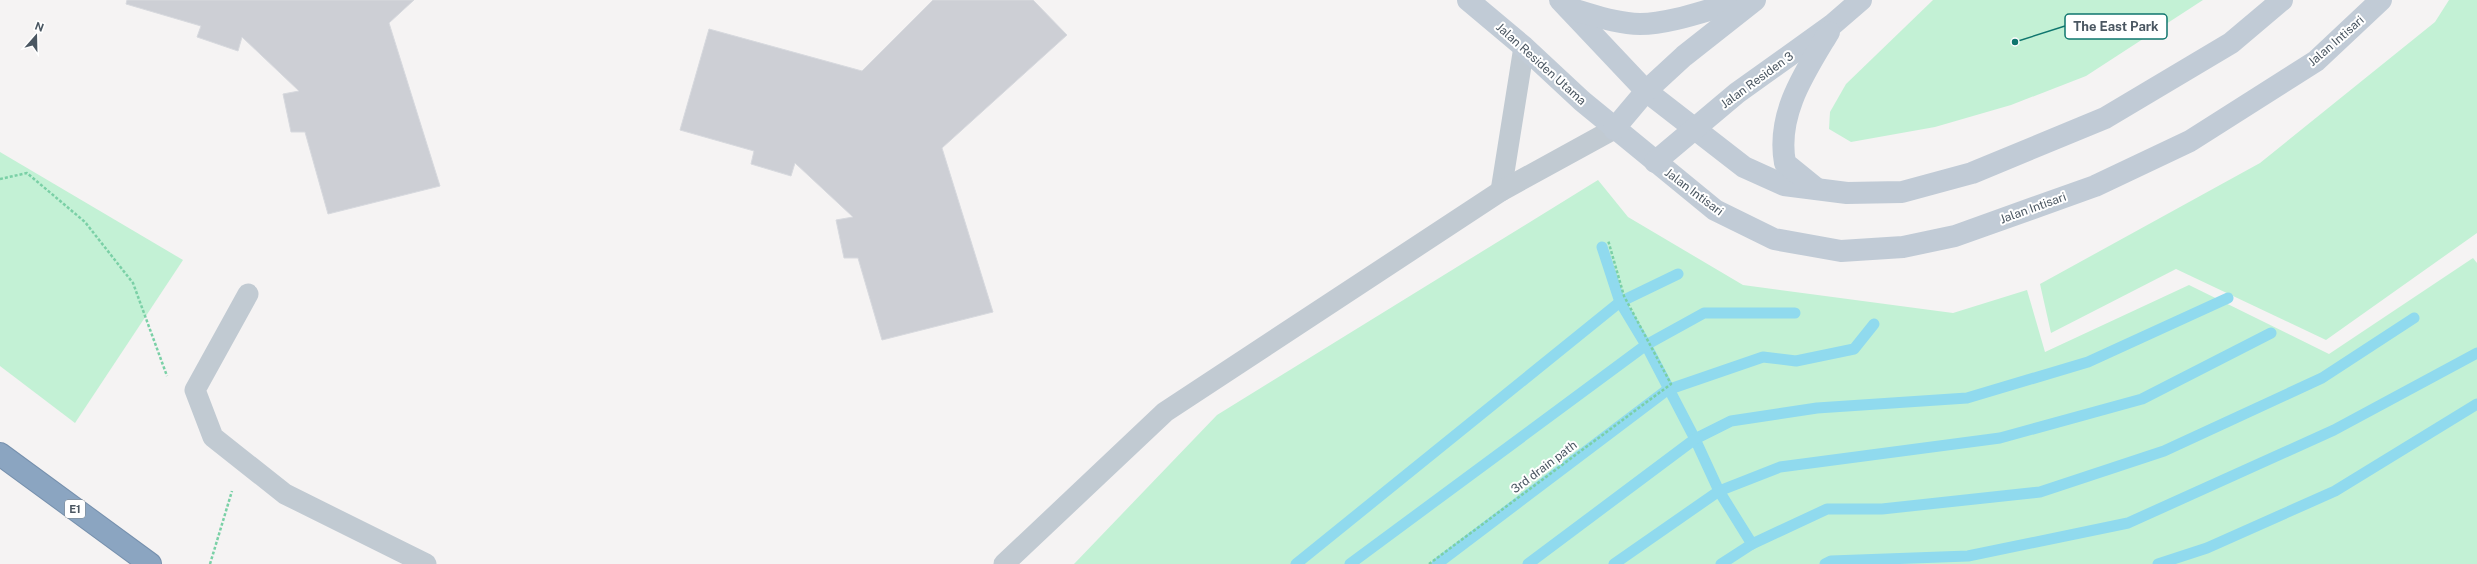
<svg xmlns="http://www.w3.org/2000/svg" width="2477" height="564" viewBox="0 0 2477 564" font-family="'Public Sans',sans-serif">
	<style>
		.green { fill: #c3f1d5 }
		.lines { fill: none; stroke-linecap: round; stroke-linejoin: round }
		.stream { stroke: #90daee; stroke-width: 11 }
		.building { fill: #cdcfd5; stroke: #d7d9de }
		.highway-casing { stroke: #7690ad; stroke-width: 24 }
		.path { stroke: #7ad0a6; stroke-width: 2.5; stroke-dasharray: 3 2; stroke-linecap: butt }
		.lane { stroke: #c1cad2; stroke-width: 21 }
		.secondary { stroke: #c1cbd6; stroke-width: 22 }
		.highway { stroke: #8ba5c1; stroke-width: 22 }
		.labels { text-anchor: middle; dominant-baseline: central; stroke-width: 4; stroke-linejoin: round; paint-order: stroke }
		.shield { fill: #fff; stroke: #808990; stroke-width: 1 }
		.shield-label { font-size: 11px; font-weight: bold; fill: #4a5661 }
		.street-label { font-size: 12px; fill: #4a5661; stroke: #fff }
		.leader { fill: none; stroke: #0f766e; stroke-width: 1.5 }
		.callout-dot { fill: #0f766e; stroke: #fff; stroke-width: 1.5 }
		.callout { fill: #fff; stroke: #0f766e; stroke-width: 1.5 }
		.callout-label { font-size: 13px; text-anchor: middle; font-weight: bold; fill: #4a5661 }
	</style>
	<rect width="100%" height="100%" fill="#f5f3f3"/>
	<!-- green -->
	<g class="green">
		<path d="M1933,0H2203L2086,76L2011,105L1935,127L1851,142L1829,129L1830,112L1846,84Z"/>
		<path d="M2449,0H2477V233L2326,340L2176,269L2051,333L2040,284L2260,163L2435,22Z"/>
		<path d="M0,152L183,260L75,423L0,366Z"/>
		<path d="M1598,180L1628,217L1743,285L1953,313L2027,290L2045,352L2189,285L2329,354L2473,258L2477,263V564H1074L1217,415Z"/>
	</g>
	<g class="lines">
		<!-- stream -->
		<g class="stream">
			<path d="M1602,247L1620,302L1646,345L1695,439L1719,491L1752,544"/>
			<path d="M1296,564L1620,302L1678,274"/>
			<path d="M1350,564L1646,345L1704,313H1795"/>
			<path d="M1437,564L1667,390L1763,357L1796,361L1854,349L1874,324"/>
			<path d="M1528,564L1695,439L1731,421L1817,408L1967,398L2088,362L2228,298"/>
			<path d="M1614,564L1719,491L1780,467L2000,438L2142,399L2271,333"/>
			<path d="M1721,564L1752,544L1827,509H1882L2040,492L2164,451L2322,378L2414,318"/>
			<path d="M1825,564L1831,561L1968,556L2128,523L2334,430L2477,353"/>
			<path d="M2158,564L2207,548L2335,491L2477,404"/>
		</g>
	</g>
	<!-- building -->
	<g class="building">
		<path d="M127,0H414L389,23L440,186L328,214L305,132H291L283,94L299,91L242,37L238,51L197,37L201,26L126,4Z"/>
		<path d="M933,0H1033L1067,35L942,148L993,312L882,340L858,258H844L836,220L853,217L795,163L791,176L751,164L754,151L680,130L709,29L862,71Z"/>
	</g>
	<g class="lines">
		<!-- highway casing -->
		<g class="highway-casing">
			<path id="highway" d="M0,454L150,564"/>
		</g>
		<!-- path -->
		<g class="path">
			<path d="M0,179L27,173L85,222L133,283L167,376"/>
			<path d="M210,564L232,491"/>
			<path d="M1429,564L1671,384L1624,296L1608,240"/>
		</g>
		<!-- lane -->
		<g class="lane">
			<path d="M1501,191L1524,47"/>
			<path d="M248,294L195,390L213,437L285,494L426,564"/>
			<path d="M1004,564L1165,412L1501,191L1614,129"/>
		</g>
		<!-- secondary -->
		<g class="secondary">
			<path d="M1468,0L1524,47L1582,101L1715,210L1774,239L1841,251L1903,247L1955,236L2095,186L2190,141L2316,61L2381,0"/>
			<path d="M1560,0L1646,91L1744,167L1784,185L1847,193L1902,192L1972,173L2105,118L2231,43L2282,0"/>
			<path d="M1568,8C1591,14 1616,24 1640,24C1672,24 1712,8 1744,0"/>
			<path d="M1614,129L1646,91L1684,56L1755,0"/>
			<path d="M1655,162L1737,93L1832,25L1861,0"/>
			<path d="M1817,189L1785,163C1776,114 1805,72 1829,32"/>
		</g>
		<!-- highway -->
		<use href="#highway" class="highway"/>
	</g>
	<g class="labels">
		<!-- shield labels -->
		<rect class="shield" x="65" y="500" width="20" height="18" rx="3"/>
		<g class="shield-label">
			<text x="75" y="509">E1</text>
		</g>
		<!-- street labels -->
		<g class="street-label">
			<text transform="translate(2336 41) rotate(-41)">Jalan Intisari</text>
			<text transform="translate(1541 64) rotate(42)">Jalan Residen Utama</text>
			<text transform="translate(1757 80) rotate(-36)">Jalan Residen 3</text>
			<text transform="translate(1694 192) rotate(37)">Jalan Intisari</text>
			<text transform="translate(2033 208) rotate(-20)">Jalan Intisari</text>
			<text transform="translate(1544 467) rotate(-37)">3rd drain path</text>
		</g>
	</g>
	<!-- callouts -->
	<path class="leader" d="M2015 42L2065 26"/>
	<circle class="callout-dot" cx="2015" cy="42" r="4"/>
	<rect class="callout" x="2065" y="14" width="102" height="25" rx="4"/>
	<g class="callout-label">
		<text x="2116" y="31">The East Park</text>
	</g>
	<!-- north arrow -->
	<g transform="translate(36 36) rotate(20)" stroke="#ffffff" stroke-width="3" paint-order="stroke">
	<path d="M0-3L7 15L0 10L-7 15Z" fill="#4a5661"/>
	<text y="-6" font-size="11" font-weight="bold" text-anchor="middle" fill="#4a5661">N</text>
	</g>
</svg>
